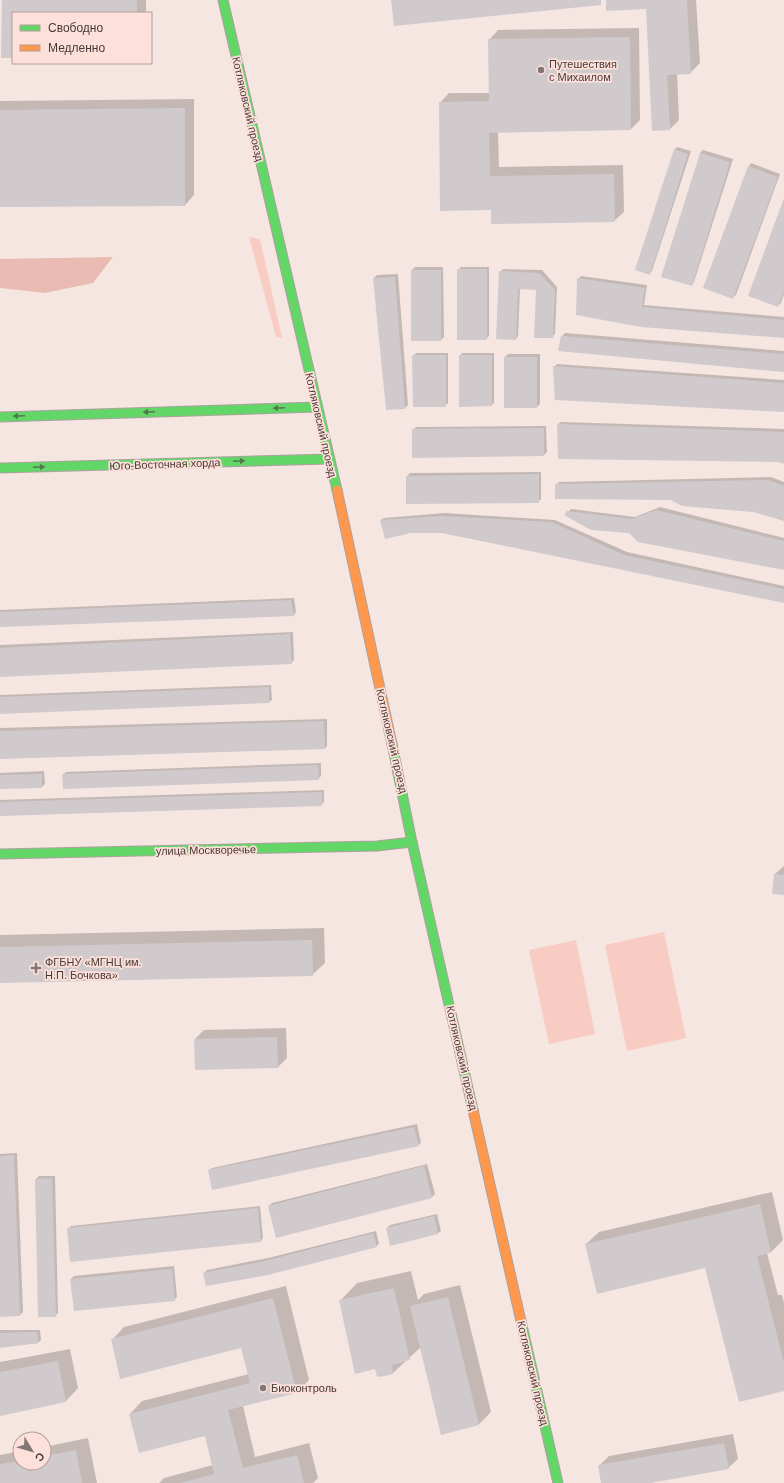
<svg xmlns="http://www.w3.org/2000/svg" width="784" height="1483" viewBox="0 0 784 1483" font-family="Arial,sans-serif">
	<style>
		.green { fill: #f9ccc3 }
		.forest { fill: #eabbb2 }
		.shadow { fill: #0003 }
		.building { fill: #d0cacd }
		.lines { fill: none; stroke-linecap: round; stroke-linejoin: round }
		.fast-casing { stroke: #ada19e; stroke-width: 11 }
		.slow-casing { stroke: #ada19e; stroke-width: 11 }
		.fast { stroke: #63d668; stroke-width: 9 }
		.slow { stroke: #ff974d; stroke-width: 9 }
		.oneway { fill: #52784b }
		.poi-dot { fill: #847674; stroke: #fee0da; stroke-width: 1.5 }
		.labels { text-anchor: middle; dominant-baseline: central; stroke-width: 3.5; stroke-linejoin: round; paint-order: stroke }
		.poi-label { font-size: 11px; fill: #463a38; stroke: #fee0da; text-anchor: start }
		.street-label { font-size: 11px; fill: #463a38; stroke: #fee0da }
	</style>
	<rect width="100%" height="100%" fill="#f6e6e2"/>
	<!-- green -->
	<g class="green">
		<path d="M249,237L260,239L282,338L276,337Z"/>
		<path d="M664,932L686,1038L627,1051L605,945Z"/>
		<path d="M576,940L595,1034L549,1044L529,950Z"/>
	</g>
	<!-- forest -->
	<path class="forest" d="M113,257L93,283L45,293L0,288V259Z"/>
	<!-- shadow -->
	<g class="shadow">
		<path d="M3,0H146V13H13V57Z"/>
		<path d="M607,0H696L700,63L690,73H677L679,120L670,129L647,8Z"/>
		<path d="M639,28L640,120L631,129L498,132L499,167L623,165L624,212L614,221L492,209L440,103L449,93H490L489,40L498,30Z"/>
		<path d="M194,99V195L185,205L0,206V101Z"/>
		<path d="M677,147L691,151L652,271L649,274L675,149Z"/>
		<path d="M703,150L733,159L694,282L692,285L700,153Z"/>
		<path d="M751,163L780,174L736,295L733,297L704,287L749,166Z"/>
		<path d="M784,200V294L781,303L778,306Z"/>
		<path d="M415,267H443L444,337L441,340L412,270Z"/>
		<path d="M461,267H489V336L486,339L458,270Z"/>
		<path d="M503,269L542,270L557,287L555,334L552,337L537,289H520L518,336L516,339L500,272Z"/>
		<path d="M398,274L408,405L405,408L387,409L374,278L377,275Z"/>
		<path d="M581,276L647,285L644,305L784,317V337L641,326L578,279Z"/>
		<path d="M565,333L784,351V371L562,336Z"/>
		<path d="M416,353H448V403L445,406L413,356Z"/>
		<path d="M462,353H494V403L492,405L460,356Z"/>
		<path d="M508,354H540V404L537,407H505V357Z"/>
		<path d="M557,364L784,380V411L554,367Z"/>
		<path d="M561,422L784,429V463L558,424Z"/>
		<path d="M546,426L547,452L544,455L413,457V430L416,427Z"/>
		<path d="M541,472V499L538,502L407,476L410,473Z"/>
		<path d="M771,477L784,482V520L754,511L556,485L559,482Z"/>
		<path d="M660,507L784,538V569L630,532L568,512L571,509L635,517Z"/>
		<path d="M445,513L555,520L627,552L784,586V602L381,520L384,518Z"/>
		<path d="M294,598L296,612L294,615L0,626V610Z"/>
		<path d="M293,632L294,660L291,663L0,676V645Z"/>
		<path d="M271,685L272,700L269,702L0,713V695Z"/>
		<path d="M327,719V746L325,748L0,758V728Z"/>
		<path d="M321,763V776L318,779L63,775L66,772Z"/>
		<path d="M44,771L45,784L42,787L0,788V773Z"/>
		<path d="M324,790V802L321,805L0,815V800Z"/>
		<path d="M784,866V894L775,874Z"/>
		<path d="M324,928L325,963L312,975L0,982V935Z"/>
		<path d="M286,1028L287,1058L278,1067L195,1039L204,1030Z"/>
		<path d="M417,1124L421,1143L418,1145L209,1170L212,1168Z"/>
		<path d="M17,1153L23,1312L20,1315L0,1316V1154Z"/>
		<path d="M427,1164L435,1194L432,1197L269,1206L272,1203Z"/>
		<path d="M39,1176H55L58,1313L55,1316L36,1179Z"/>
		<path d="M772,1192L783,1240L771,1252L767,1253L778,1295H782L784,1303V1390L708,1267L586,1244L599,1232Z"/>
		<path d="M260,1206L263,1238L261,1241L68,1229L71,1226Z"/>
		<path d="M437,1214L441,1231L438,1233L391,1245L387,1228L390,1225Z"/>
		<path d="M376,1231L379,1244L376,1246L204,1273L207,1270L268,1258Z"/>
		<path d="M174,1266L177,1297L174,1300L71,1279L74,1276Z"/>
		<path d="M411,1271L418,1300L424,1294L460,1285L491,1412L478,1425L421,1347L393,1373L378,1376L376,1368L340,1301L357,1283Z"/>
		<path d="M286,1286L309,1380L297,1392L243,1406L255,1457L309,1443L318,1478L313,1483H159L164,1478L213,1465L205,1435L130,1414L142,1401L249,1374L242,1347L112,1340L124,1327Z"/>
		<path d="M0,1330H40L41,1340L38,1343L0,1347Z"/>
		<path d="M70,1349L78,1388L66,1401L0,1415V1362Z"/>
		<path d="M733,1434L738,1459L728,1468L646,1483H602L599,1466L609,1456Z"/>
		<path d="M88,1438L97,1483H0V1455L20,1451V1463H44V1447Z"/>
	</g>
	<!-- building -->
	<g class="building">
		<path d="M2,0H137V13H13V58H1Z"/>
		<path d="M391,0H601V5L394,26Z"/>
		<path d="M606,0H687L691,74L667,75L670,130L652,131L646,9L606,11Z"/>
		<path d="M630,37L631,130L489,133L490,176L614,174L615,222L491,224V210L440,211L439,102L489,101L488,39Z"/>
		<path d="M185,108V206L0,207V110Z"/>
		<path d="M674,149L688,154L650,275L635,270Z"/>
		<path d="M700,153L730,162L692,286L661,277Z"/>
		<path d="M748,166L778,177L733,299L703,288Z"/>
		<path d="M784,198V291L778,307L748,296Z"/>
		<rect x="457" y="269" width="30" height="71"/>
		<rect x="411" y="270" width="30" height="71"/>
		<path d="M499,271L539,273L555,290L553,338H534L536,290L518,289L516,340L496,339Z"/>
		<path d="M395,277L405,409L386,410L373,278Z"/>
		<path d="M577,278L645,288L642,307L784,320V338L641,327L576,315Z"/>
		<path d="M561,336L784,354V372L558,351Z"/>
		<path d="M412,355H446V407H413Z"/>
		<path d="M459,355H492V406L459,407Z"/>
		<rect x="504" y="357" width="33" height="51"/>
		<path d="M553,366L784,383V412L555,400Z"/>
		<path d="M557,424L784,432V464L779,462L558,459Z"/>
		<path d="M544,428V456L412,458V429Z"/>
		<path d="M539,474V503L406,504V476Z"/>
		<path d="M768,480L784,486V521L753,512L682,506L671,500L555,499V484Z"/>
		<path d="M656,510L784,541V570L638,542L629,533L591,530L564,515L567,511L632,519Z"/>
		<path d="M441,516L552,522L624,555L784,589V603L442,533H411L385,539L380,520Z"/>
		<path d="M291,600L294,616L0,627V612Z"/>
		<path d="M290,634L292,664L0,677V648Z"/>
		<path d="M269,687V703L0,714V697Z"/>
		<path d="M324,721L325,749L0,759V731Z"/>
		<path d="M318,765L319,780L63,789L62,774Z"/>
		<path d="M42,774V788L0,789V775Z"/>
		<path d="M322,792V806L0,816V802Z"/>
		<path d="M774,874L784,875V895L772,894Z"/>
		<path d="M312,940L313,976L0,983V947Z"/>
		<path d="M277,1037L278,1068L195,1070L194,1039Z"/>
		<path d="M414,1127L419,1146L212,1190L208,1170Z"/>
		<path d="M14,1155L20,1316L0,1317V1156Z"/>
		<path d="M424,1166L432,1198L276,1238L268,1206Z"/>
		<path d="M52,1178L56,1317H38L35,1179Z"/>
		<path d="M760,1204L771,1253L757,1256L784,1363V1391L739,1402L705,1268L597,1294L585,1244Z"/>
		<path d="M258,1208L261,1242L70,1262L67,1228Z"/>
		<path d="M434,1216L438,1234L390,1246L386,1228Z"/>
		<path d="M373,1233L377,1247L268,1275L206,1286L203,1273L265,1261Z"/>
		<path d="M172,1269L175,1301L74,1311L70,1279Z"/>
		<path d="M394,1288L410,1360L392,1365L393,1374L385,1376L377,1377L375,1369L355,1374L339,1300Z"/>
		<path d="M448,1297L479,1425L441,1435L410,1306Z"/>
		<path d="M273,1298L297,1393L228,1410L243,1468L297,1455L304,1483H180L214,1474L205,1436L139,1453L129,1414L250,1383L241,1348L120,1379L111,1339Z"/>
		<path d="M37,1332L39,1343L0,1348V1333Z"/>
		<path d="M58,1361L66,1402L0,1416V1372Z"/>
		<path d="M724,1443L729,1469L651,1483H601L598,1465Z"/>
		<path d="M76,1450L82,1483H0V1464L20,1461V1463H44V1456Z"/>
	</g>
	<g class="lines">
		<!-- fast casing -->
		<g class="fast-casing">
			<g id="fast">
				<path d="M223,0L337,490"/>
				<path d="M0,417L317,407"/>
				<path d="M0,468L330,459"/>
				<path d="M392,744L412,842L473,1110"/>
				<path d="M0,854L377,846L412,842"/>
				<path d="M521,1321L558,1483"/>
			</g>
		</g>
		<!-- slow casing -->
		<g class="slow-casing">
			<g id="slow">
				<path d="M337,490L392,744"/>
				<path d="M473,1110L521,1321"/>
			</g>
		</g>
		<!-- fast -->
		<use href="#fast" class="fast"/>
		<!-- slow -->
		<use href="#slow" class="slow"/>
	</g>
	<!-- one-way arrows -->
	<defs><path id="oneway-solid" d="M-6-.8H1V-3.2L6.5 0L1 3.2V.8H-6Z"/></defs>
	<g class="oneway">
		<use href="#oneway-solid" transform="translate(279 408) rotate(178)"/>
		<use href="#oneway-solid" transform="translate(149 412) rotate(178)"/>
		<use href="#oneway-solid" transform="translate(19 416) rotate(178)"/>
		<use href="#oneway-solid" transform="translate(239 461) rotate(-2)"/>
		<use href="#oneway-solid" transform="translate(39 467) rotate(-2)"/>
	</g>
	<!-- markers -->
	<g class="poi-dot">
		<circle cx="541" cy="70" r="4"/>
		<path d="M34 962h4v4h4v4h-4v4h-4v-4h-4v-4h4z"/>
		<circle cx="263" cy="1388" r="4"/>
	</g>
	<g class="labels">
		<!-- poi labels -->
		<g class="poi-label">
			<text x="549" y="64">Путешествия<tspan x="549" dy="13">с Михаилом</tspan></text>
			<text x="45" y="962">ФГБНУ «МГНЦ им.<tspan x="45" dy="13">Н.П. Бочкова»</tspan></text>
			<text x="271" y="1388">Биоконтроль</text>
		</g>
		<!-- street labels -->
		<g class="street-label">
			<text transform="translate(248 109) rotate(77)">Котляковский проезд</text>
			<text transform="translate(321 425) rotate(77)">Котляковский проезд</text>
			<text transform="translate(165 464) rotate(-2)">Юго-Восточная хорда</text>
			<text transform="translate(392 741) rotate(77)">Котляковский проезд</text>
			<text transform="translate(206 850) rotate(-1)">улица Москворечье</text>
			<text transform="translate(462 1058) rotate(77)">Котляковский проезд</text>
			<text transform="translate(533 1373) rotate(77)">Котляковский проезд</text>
		</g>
	</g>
	<!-- legend -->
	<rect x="12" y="12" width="140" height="52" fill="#fee0da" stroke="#b49e99"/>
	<rect x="20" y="25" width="20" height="6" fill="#63d668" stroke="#b49e99"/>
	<text x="48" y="32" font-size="12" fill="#463a38">Свободно</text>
	<rect x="20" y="45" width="20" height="6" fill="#ff974d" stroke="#b49e99"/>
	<text x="48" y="52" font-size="12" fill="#463a38">Медленно</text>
	<!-- north arrow -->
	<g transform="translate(32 1451) rotate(128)"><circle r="19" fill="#fee0da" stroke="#b49e99"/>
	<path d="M0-3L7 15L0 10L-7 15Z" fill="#847674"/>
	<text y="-6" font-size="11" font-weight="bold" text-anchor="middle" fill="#463a38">С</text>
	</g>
</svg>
